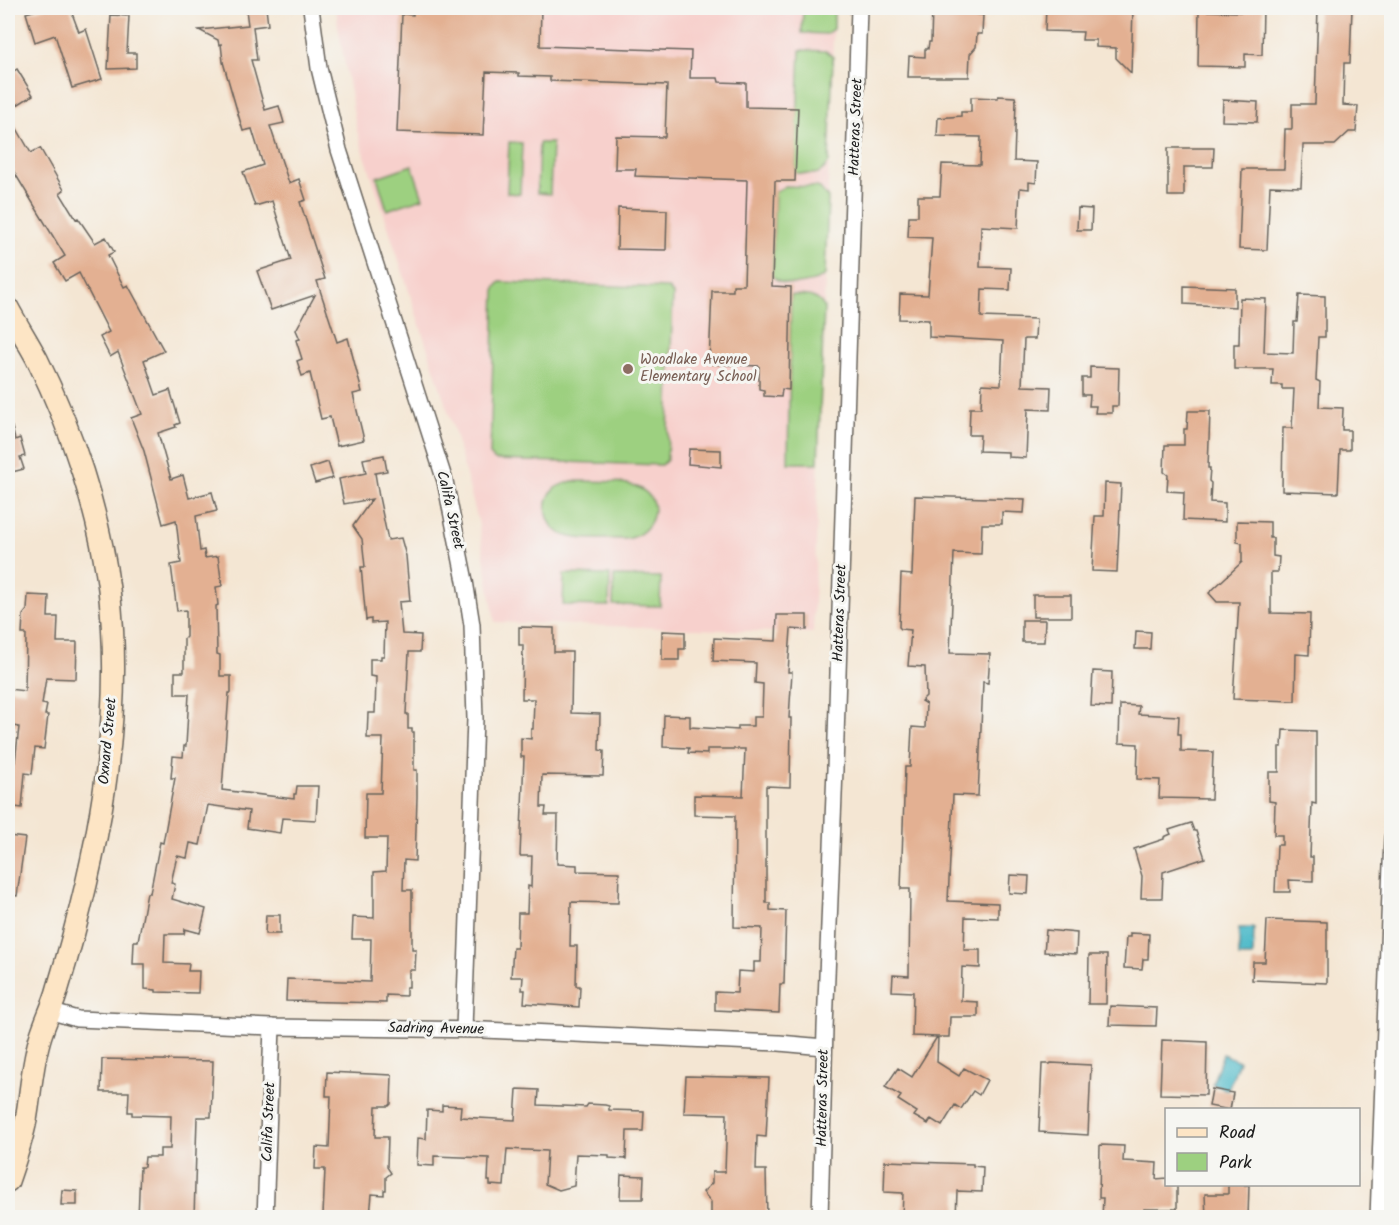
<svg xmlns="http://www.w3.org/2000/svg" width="1399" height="1225" viewBox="0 0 1399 1225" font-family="Kalam,sans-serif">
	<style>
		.built { fill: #f7d0cc }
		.green { fill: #9dd080; stroke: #5c764e; stroke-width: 1.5 }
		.water { fill: #4ebac9; stroke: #356b72; stroke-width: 1.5 }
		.building { fill: #e3b092 }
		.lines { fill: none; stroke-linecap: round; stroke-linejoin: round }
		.street-casing { stroke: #68635c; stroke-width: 18 }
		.secondary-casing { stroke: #68635c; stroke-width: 24 }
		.street { stroke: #fff; stroke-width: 15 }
		.secondary { stroke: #fde5c5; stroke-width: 21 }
		.education-dot { fill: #8d6e63; stroke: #f6f6f2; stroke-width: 2 }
		.labels { text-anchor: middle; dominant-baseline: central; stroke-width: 6; stroke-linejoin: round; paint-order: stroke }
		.street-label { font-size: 15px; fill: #1c1c1c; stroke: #f6f6f2 }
		.education-label { font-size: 15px; fill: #785e54; stroke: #f6f6f2; text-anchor: start }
	</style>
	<rect width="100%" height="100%" fill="#f6f6f2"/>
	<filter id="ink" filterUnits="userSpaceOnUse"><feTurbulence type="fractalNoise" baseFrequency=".0167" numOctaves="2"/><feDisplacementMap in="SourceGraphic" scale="12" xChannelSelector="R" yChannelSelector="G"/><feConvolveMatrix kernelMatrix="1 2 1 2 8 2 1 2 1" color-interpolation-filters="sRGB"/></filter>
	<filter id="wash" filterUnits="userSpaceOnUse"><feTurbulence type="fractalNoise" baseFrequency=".008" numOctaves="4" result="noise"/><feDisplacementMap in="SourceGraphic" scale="24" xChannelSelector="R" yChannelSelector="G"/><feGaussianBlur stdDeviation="1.35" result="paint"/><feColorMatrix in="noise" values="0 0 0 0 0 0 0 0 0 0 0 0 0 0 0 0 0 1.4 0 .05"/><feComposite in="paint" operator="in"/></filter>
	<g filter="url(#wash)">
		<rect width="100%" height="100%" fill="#f4e6d3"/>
		<!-- built -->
		<path class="built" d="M336,8H834L813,633L495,622L478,521L454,430L357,131L338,26Z"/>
		<!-- green -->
		<g class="green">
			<path d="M803,8H834V28L826,34L802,33Z"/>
			<path d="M800,50L826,51L833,57L829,162C820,178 812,174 795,173Z"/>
			<path d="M509,142L522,143L520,194L507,193Z"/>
			<path d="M539,143H552L550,194L537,193Z"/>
			<path d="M412,165L423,198L387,210L377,177Z"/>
			<path d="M785,186L816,187L820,188L828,198L825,275C817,283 792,286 781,282C780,282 773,277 772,276L775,193Z"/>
			<path d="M500,282L668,288L673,294L667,460L662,465L495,460L490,455L495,288Z"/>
			<path d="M791,295C805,296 817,294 824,307L818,463H788Z"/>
			<path d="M572,481C591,482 624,479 641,489C667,504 650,539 622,539C606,538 581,541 567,536C547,531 539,503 555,488C559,485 567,483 572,481Z"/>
			<path d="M564,574L610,575L609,606L563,605Z"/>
			<path d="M614,576L661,577L660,606L613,605Z"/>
		</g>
		<!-- water -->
		<g class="water">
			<path d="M1239,928H1254L1253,957H1239Z"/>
			<path d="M1223,1054L1239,1061L1228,1090L1212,1084Z"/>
		</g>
		<g id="blocks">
			<!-- building -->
			<g class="building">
				<path d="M43,8H70L79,32L86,29L102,79L72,88L55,35L35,42L26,13Z"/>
				<path d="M266,8L268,25L253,27L257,60H251L265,110L279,106L284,123L270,126L289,183L299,179L306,200L300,202L325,279L317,281L337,342L348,338L362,392L353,394L364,440L337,446L330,417L321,419L310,373L302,376L297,361L302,359L296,340L300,339L296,330L315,295L271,310L257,271L291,260L272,201L255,206L243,172L263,165L252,129L243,131L223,62L221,44L219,45L218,40L199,30L248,25L246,10Z"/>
				<path d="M469,8H541L540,46L691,51L690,78H718L719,82L746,83V107L798,108L795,181H775L772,286L791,287L789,390L782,389L781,397L764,396V390L759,389V366L709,364L712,291H733V285H744L747,180L635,176L636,169H615L616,136L665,137L667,85L550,81V77L519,76V73L486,72L483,135L397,132L402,14L413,15V12L468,14Z"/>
				<path d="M932,8H974L973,14L983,15L982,34H977L976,47L970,54L969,77H908L909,56L925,57V49H928L929,42H931Z"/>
				<path d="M1046,8L1097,11L1110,10V8H1133L1131,73L1116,58V48L1096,47V40H1082L1083,32L1045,31Z"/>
				<path d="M1243,8H1263L1262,55L1245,54V67L1198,66L1199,11L1243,12Z"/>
				<path d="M1318,8H1352L1350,63H1344L1343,105L1358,106L1356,132H1349L1335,145H1303L1301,187L1270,186L1267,250L1239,249L1242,169H1284L1285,129H1292V104H1315Z"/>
				<path d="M111,15L129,16L127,53H136V68L108,69Z"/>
				<path d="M17,69L33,95L8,111V75Z"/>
				<path d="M998,96L1015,97L1016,101L1014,161L1037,162L1036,183L1029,182V189L1020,188L1018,228L981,226L980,267L1011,268L1010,290L982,289L981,317L1036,319L1035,339H1024L1022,386L1051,387L1050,410L1028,409L1026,458L1008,457V452L979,451L980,435H969L970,408H981L982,384L1001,385L1003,341L929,337V320L899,319L900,294L928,295L932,238L908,237L909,216H918V196H940L942,164L980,165L981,137L937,136L938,118L961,116V112H971V97L998,98Z"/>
				<path d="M1223,100L1258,102L1257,122L1222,121Z"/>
				<path d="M8,113L31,153L40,148L64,190L60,193L76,219L78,218L95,243L106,237L114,252L108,255L124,287L128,285L164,351L144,360L156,395L170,390L180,423L175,425L176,427L158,433L171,479L183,475L189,498L212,492L217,511L196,516L200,551L204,550L205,558L218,556L222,586L216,587L218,605L216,606L217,654L220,655V676H231V693H229L222,790L294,799V794H296L297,786H318L316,820L282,818L280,833L247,828L249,811L208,805L200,845L190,843L187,858L177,856L171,883L175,884L172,899L206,909L200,933L185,929L184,934H165L164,963L189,964L188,971H199L198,993L156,992V990L145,989V964H133L134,941H138L147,893H150L160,842L163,843L175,778H171L173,756L183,757L184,746H186L189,694H175V672H184V639L186,637V610L177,611L171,565L181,563L176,520L163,524L144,451L131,418L142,414L118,352L110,357L100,337L109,332L79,273L65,281L54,263L65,256L8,162Z"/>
				<path d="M1168,148H1214L1213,167H1184V196H1168Z"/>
				<path d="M618,208L667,210L666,250L617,249Z"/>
				<path d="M1078,208L1092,209L1091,230H1077Z"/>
				<path d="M1184,286L1235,288V307L1184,304Z"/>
				<path d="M1299,295L1325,296V337H1318L1316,380L1320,382L1319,407L1343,408L1342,430H1350V450H1340L1338,493L1282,491L1283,428H1292L1294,389H1282V385H1272L1273,369H1234V344H1239L1240,298L1266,299L1264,352L1293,353L1294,322H1297Z"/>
				<path d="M1090,367L1119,368L1118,406H1112V413H1095L1096,406H1089L1090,395H1082V378H1090Z"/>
				<path d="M1188,411H1210L1208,468H1210L1209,481L1211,483L1210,502L1225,503V522L1183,520L1184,492L1167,491L1168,475L1164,472L1165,445H1184V429H1187Z"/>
				<path d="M12,427L15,440L20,438L25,456L20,457L24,469L8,473V428Z"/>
				<path d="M689,449L721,450V467L688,464Z"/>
				<path d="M384,455L387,471L375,473L379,497L388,540L401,538L406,556L410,601L399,602L402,634L421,635L420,652H409L406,714H408V729H412V732H414V770H417V797L415,861L404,860L403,890H412V949H416L415,970H409V987H406V996L386,995V1003L286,1001L287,979L370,982L371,939H352L353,917L374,918V872L386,871L387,838H365L366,793H381L383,738H367L368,713H375L376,677L370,676V659H381V656H384L385,622L371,623V619L366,620L361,567H365L362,539L353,526L372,499L344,504L339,479L366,473L363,459Z"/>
				<path d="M328,462L333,478L315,483L310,468Z"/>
				<path d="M1105,483L1121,484L1117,572L1092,571L1095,516H1104Z"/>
				<path d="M915,496L1025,499L1024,513L1002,512V524H982L981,554L954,553L950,653L990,654L988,683L983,682L978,796L953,795L948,901L998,903V918L965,917L964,950H980V968L962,967L961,1001L978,1002V1017H950L949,1037H938L937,1062L959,1076L964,1068L987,1080L979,1095L973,1091L961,1109L955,1105L942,1126L931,1119L928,1124L914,1116L917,1112L898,1100L901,1096L885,1087L898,1068L912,1077L937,1037L912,1036L913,992L892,991L893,975L909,976L910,889H901L905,767H910L912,727L925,728L926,704L921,701L926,696L925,667L908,666L911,630L901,629L899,627L901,574L912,575Z"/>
				<path d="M1237,521L1270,522V538H1273V556L1279,557L1278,572H1271V613L1310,614L1309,655L1296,654L1295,701L1233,699L1239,602H1217L1209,593L1242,562V543L1237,542Z"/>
				<path d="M28,595L49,596L48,617H58L57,642H77L76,679L46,678L42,704L47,705L45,715H48L44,749L35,748L32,774L25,773L22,808L8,806V765H10V762H15L19,727L8,725V689L25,691L26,634H22L23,615L27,610Z"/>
				<rect x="1033" y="595" width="38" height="22"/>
				<path d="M777,615H807V630L791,629L788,672H792L789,718H791L790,787L766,786V903H770V910L786,911L784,984H780L779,1013L715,1010V992L737,993L738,971L754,972V962H761L762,928L734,927L735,816L694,815V795L743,796L745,749H707V754L688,753L689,748L663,747L664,715L690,716V727L738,730V726H753V717H762L763,684L755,683L756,663L713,661L714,638L776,641Z"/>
				<path d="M1022,620H1045L1044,642H1022Z"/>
				<path d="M519,627L554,628V652H572L571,713L600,714L599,750L604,751L603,776L542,775L541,807H546L545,815H558L557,864L577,865V871L619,872L618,903L571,902L570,946H577L576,986H580L579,1007L524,1003L525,990H522L523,977H511L513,948H517L518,913H527L528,886L531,887L532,856H520L524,757H521V738L531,739V729H533L534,699H522L523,645H519Z"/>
				<path d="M662,631L685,632V649H679V660H662Z"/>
				<path d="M1136,631L1151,632L1150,649H1135Z"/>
				<path d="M1093,671L1112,672L1111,707L1091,706Z"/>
				<path d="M1120,705L1139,706L1138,714L1179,716L1178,734H1181V751L1213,752L1211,799L1159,798L1160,780L1137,779L1138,744L1119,743Z"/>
				<path d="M1283,730L1316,731V804L1312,803L1310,857H1313V881L1289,880L1290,892H1275L1277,845H1282V835H1274L1275,802L1269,801V772H1279V747H1282Z"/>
				<path d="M1191,823L1194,831H1196L1205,858L1163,872L1162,898H1141L1142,876L1134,849L1164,839V837L1171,834L1169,830Z"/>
				<path d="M8,836L25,838L17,896L8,895Z"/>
				<path d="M1010,875L1029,876L1028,894L1009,893Z"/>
				<path d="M266,915H280V934H265Z"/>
				<path d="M1267,920L1327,922V983L1252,980L1253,962H1265Z"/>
				<path d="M1046,930L1077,933L1076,954L1044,952Z"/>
				<path d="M1130,933L1149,934L1148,959H1143L1142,969L1124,968L1126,937H1130Z"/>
				<path d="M1089,955H1107L1106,1004H1088Z"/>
				<path d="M1110,1006L1157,1008L1156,1026L1109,1025Z"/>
				<path d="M1162,1040L1207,1042L1206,1095L1160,1094Z"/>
				<path d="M102,1059L213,1061L211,1117H197L194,1218H138L140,1167H144L145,1157H160V1149H170L171,1116L132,1115V1112H128L129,1092H101Z"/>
				<path d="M1051,1063L1091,1065L1088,1135L1039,1132L1042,1064H1050Z"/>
				<path d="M327,1072L392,1075L391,1104L389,1106H376L375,1137H388L387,1167L391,1173L386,1177V1190H384V1195L372,1194L370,1216L349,1218L323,1215L325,1169H315L316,1147L329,1148L331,1096H326Z"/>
				<path d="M686,1076L769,1078L766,1137L757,1136L756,1170H766L767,1218H711V1202L703,1192L712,1183V1172H725L727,1114L684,1113Z"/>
				<path d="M517,1089L539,1090L538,1105L586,1107L588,1104L605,1105L609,1106V1110L644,1111L643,1131H627L626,1159L609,1158V1155L576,1154L574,1186L559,1190L545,1184L547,1151L507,1149L504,1186L490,1185V1181H488L489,1158L434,1156V1166L417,1165L418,1138L426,1139L427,1110L442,1111V1105L461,1106L460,1117L515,1120Z"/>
				<path d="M1212,1089L1233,1093L1230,1110L1209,1106Z"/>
				<path d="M1100,1145L1124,1146L1123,1161L1157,1163L1156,1179L1167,1178V1185H1177V1209H1144V1218H1102L1103,1198H1099Z"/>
				<path d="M885,1161L973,1164V1166L983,1167L982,1192L957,1191L956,1218H902L903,1193L884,1192Z"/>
				<path d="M621,1175L644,1176L643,1199H620Z"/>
				<path d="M1228,1185H1249L1248,1218H1206L1205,1194H1228Z"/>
				<path d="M62,1190L77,1191V1205H61Z"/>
			</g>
		</g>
	</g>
	<g filter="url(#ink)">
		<use href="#blocks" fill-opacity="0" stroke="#68635c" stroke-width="1.5"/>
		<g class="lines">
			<!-- street casing -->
			<g class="street-casing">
				<g id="street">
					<path d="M311,8L319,68L339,150L445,481L465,581L472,625L475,719L464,1029"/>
					<path d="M49,1011L77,1019L272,1027L484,1030L779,1043L824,1047"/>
					<path d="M265,1218L272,1027"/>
					<path d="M820,1218L825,1028L835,769L859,8"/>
					<path d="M1378,1218L1392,837"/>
				</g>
			</g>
			<!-- secondary casing -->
			<g class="secondary-casing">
				<path id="secondary" d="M8,308C17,325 28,342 37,359C72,430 99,511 109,589C125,723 97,860 58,988C54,1004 46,1019 41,1035C32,1062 31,1092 26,1120C22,1141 15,1161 8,1181"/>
			</g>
			<!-- street -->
			<use href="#street" class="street"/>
			<!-- secondary -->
			<use href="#secondary" class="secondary"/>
		</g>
	</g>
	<!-- markers -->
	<circle class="education-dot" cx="628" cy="369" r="6"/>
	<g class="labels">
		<!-- street labels -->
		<g class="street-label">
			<text transform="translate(856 127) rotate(-88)">Hatteras Street</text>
			<text transform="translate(450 510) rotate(77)">Califa Street</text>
			<text transform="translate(840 613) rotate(-88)">Hatteras Street</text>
			<text transform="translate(108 741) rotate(-85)">Oxnard Street</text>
			<text transform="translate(436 1029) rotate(1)">Sadring Avenue</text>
			<text transform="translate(823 1098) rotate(-89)">Hatteras Street</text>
			<text transform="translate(269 1122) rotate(-88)">Califa Street</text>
		</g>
		<!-- education labels -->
		<g class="education-label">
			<text x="640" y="360">Woodlake Avenue<tspan x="640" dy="17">Elementary School</tspan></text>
		</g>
	</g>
	<!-- margin -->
	<rect width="1399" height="1225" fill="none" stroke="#f6f6f2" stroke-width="30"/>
	<!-- legend -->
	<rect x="1165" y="1108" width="195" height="78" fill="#f6f6f2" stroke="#9f9f9c" stroke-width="1.5"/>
	<rect x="1177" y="1128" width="30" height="9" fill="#fde5c5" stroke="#9f9f9c" stroke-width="1.5"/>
	<text x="1219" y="1138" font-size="18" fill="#1c1c1c">Road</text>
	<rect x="1177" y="1153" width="30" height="18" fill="#9dd080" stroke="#9f9f9c" stroke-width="1.5"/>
	<text x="1219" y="1168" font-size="18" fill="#1c1c1c">Park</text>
</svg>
